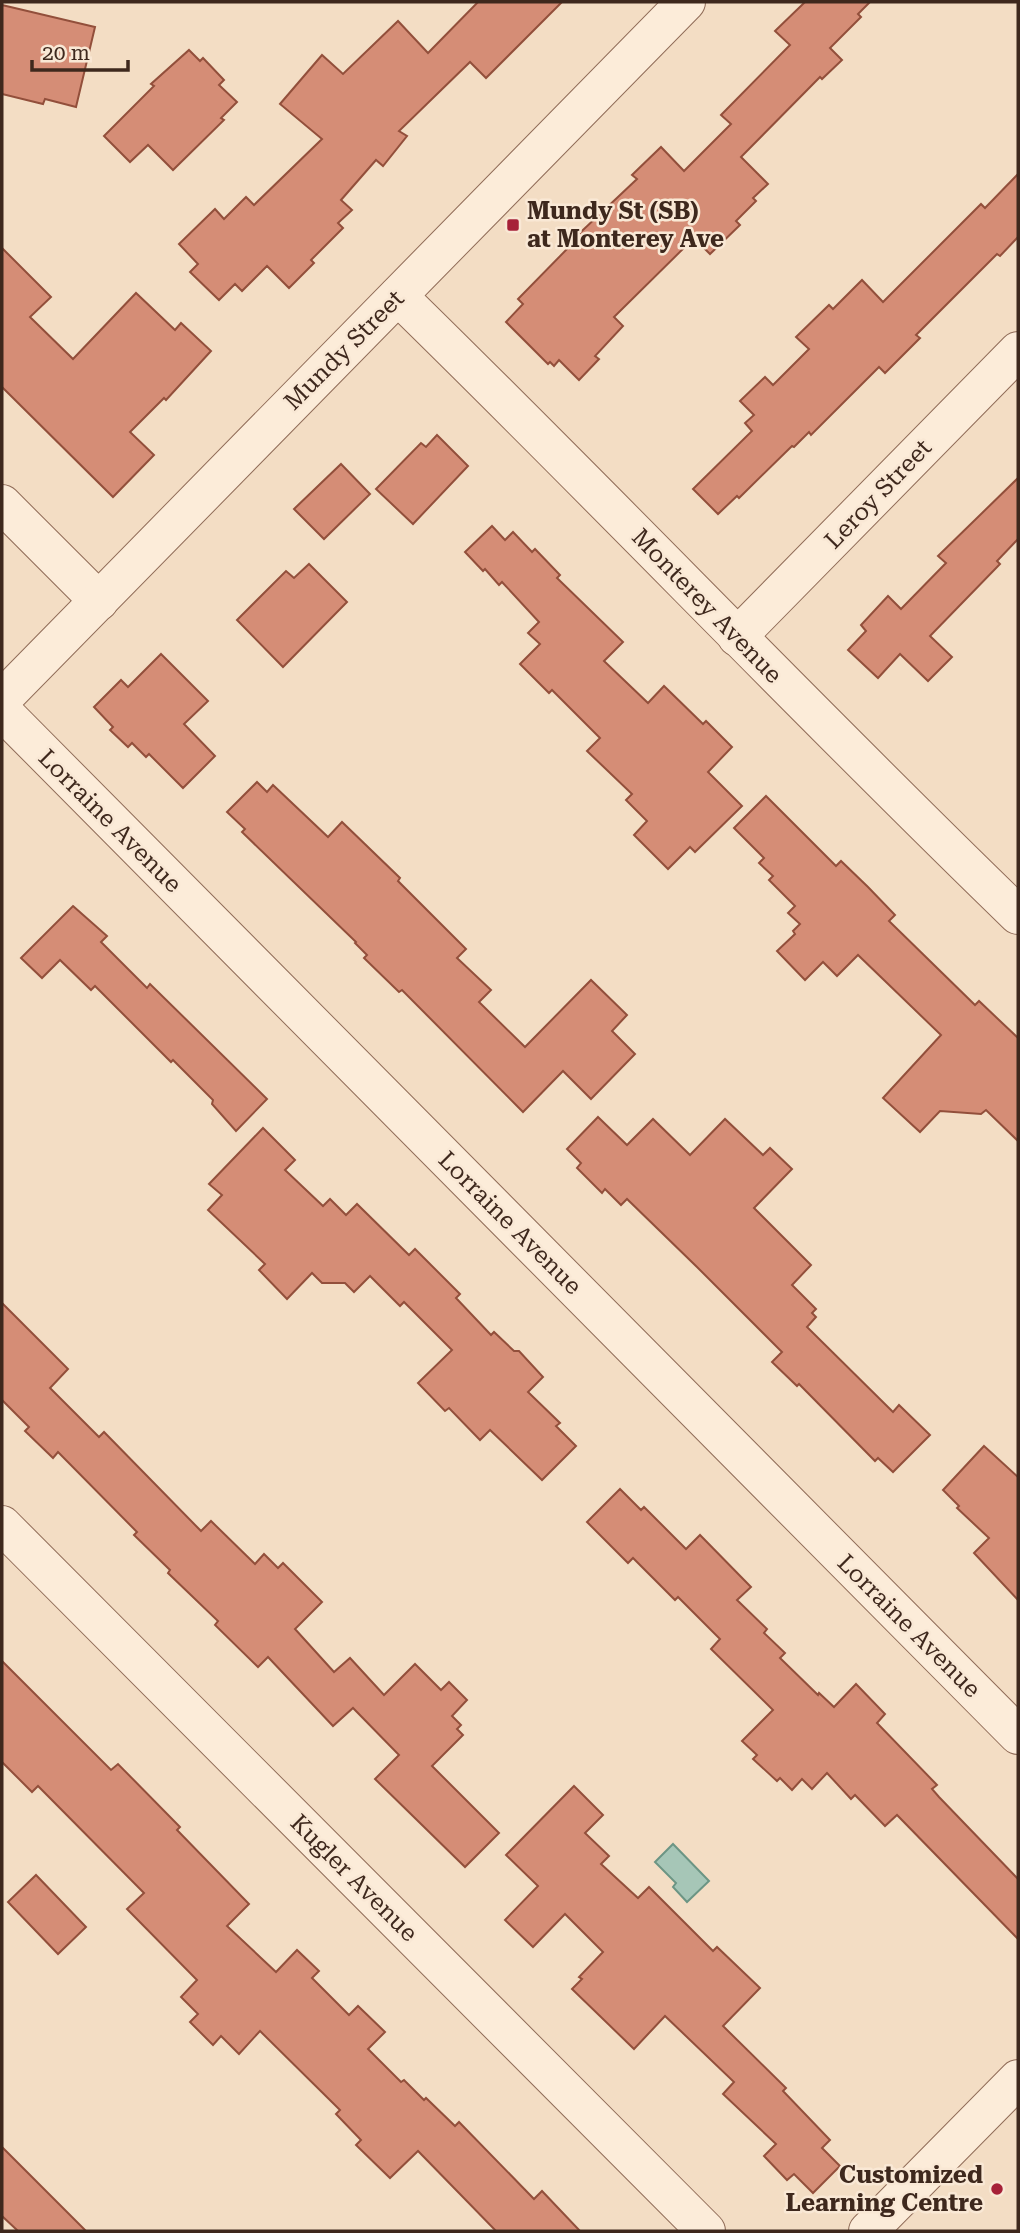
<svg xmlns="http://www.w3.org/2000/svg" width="1020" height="2233" viewBox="0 0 1020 2233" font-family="'Roboto Serif',serif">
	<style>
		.water { fill: #a6c6b7; stroke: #6c9584; stroke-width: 2 }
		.building { fill: #d58d76; stroke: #924f3b; stroke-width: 2 }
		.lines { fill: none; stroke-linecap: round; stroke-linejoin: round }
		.minor-casing { stroke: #906c58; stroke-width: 40 }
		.tertiary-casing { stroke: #906c58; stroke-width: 40 }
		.minor { stroke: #fcecd9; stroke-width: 38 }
		.tertiary { stroke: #fcecd9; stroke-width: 38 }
		.poi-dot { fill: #a62138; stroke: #f9e8d5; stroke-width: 2.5 }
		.labels { text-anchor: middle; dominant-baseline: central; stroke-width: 5; stroke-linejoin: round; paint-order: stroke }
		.poi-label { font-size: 24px; font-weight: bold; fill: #3e281d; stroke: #f9e8d5; text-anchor: start }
		.street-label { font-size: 24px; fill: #3e281d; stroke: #f9e8d5 }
	</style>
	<rect width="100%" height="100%" fill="#f3ddc4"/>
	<!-- water -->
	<path class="water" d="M673,1844L709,1881L687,1902L673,1887L676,1883L655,1862Z"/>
	<!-- building -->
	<g class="building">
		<path d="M478,2H562L486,78L470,62L399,131L407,136L383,166L376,160L341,200L352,210L338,223L343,228L311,260L314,263L289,288L267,266L242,291L235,284L219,300L190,272L198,264L179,244L215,209L224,219L246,197L254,205L322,139L280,104L322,55L343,74L398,21L428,53Z"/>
		<path d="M805,2H870L858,14L861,17L830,48L842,60L822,79L820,77L741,157L768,184L753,198L756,201L736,221L740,225L710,254L694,238L614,317L623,326L595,356L599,359L579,380L559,360L554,366L550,362L548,364L506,322L523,304L518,299L568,248L566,246L637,179L632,175L661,147L684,171L731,124L721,115L790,45L775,31Z"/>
		<path d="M2,5L95,27L76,107L45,99L43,104L2,94Z"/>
		<path d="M189,50L200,61L203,58L224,80L219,85L237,102L221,118L224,120L173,170L148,145L130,162L104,136L154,86L151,84Z"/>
		<path d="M1018,174V237L1000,256L997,254L916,335L920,338L885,373L879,367L811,435L809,432L794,447L792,446L739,498L737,496L718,514L693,489L752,431L745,423L754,415L740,401L765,377L773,385L809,349L796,337L829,305L833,309L862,280L883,302L981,204L985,208Z"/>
		<path d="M2,248L51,297L30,317L73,359L136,293L175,330L181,323L211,351L166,400L164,398L130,432L154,455L113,497L2,387Z"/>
		<path d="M437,435L468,466L413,524L376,489L421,443L426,447Z"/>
		<path d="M341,464L370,494L324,539L294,509Z"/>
		<path d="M1018,478V539L997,561L1000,564L930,636L952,657L928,681L900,654L878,678L848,650L866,631L861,625L888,596L901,609L946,563L938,556Z"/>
		<path d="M492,526L505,540L513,532L532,552L535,549L560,575L557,578L623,642L604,661L648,703L664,686L703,724L706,721L732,747L708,772L742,806L695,852L690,847L668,869L634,835L647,821L626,800L632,794L587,751L600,738L552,690L549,693L520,664L540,644L528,633L539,622L502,582L499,585L485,569L483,571L465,552Z"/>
		<path d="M309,564L347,602L283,667L237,620L286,571L294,578Z"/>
		<path d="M161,654L208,701L184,724L215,756L183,788L149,754L146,757L132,743L128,747L110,730L113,727L94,707L121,680L128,687Z"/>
		<path d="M257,782L267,792L273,785L328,837L342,822L400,878L398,881L466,949L457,958L491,990L479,1002L525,1047L591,980L627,1015L612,1031L635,1054L591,1099L563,1071L523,1112L402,990L399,992L364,958L367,955L355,943L356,942L242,832L245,829L227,812Z"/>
		<path d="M766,796L836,866L841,861L868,887L895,915L889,921L975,1005L979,1001L1018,1038V1141L986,1110L981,1114L940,1111L920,1132L883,1098L941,1035L858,955L837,976L823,962L805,980L777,951L795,934L793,931L800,924L788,913L795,906L769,880L773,876L759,863L764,858L734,828Z"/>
		<path d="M73,906L107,936L101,942L147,988L150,984L267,1099L236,1131L212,1104L213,1100L173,1060L171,1062L95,986L91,990L60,960L42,978L21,958Z"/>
		<path d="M598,1117L627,1145L653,1119L690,1155L725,1119L763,1155L770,1148L792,1169L754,1208L811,1265L792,1285L816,1309L812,1313L816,1317L807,1327L893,1412L899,1405L930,1435L893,1472L878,1458L875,1461L799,1384L797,1386L772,1362L782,1352L697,1267L627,1199L621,1205L605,1189L602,1193L577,1168L581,1163L567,1149Z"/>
		<path d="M263,1128L295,1160L285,1170L323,1206L330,1199L346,1215L357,1204L409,1255L415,1249L460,1294L456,1298L491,1335L494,1332L514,1351H519L543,1377L528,1392L560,1423L556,1426L576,1446L542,1480L490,1430L480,1440L449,1408L445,1411L418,1383L452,1350L404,1302L400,1306L370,1276L354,1292L345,1283H322L312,1273L287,1299L259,1270L265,1264L208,1210L222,1195L209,1184Z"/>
		<path d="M2,1303L68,1369L50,1388L99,1437L104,1432L201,1531L211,1521L255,1564L264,1554L278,1568L283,1563L322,1602L295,1629L334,1672L350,1658L384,1695L415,1664L441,1690L449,1682L467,1700L452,1716L461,1725L457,1729L463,1735L432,1766L499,1833L465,1867L375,1779L399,1755L353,1708L333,1726L268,1657L258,1667L215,1625L218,1621L168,1573L170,1570L134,1535L137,1532L58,1452L53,1458L25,1431L29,1427L2,1400Z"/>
		<path d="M984,1446L1018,1477V1600L974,1553L989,1538L957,1508L959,1506L943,1490Z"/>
		<path d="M620,1489L641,1510L644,1507L686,1549L700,1535L751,1587L737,1600L767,1629L764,1633L785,1653L780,1658L818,1695L819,1693L834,1707L856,1684L885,1714L877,1723L937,1785L932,1789L939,1797L1018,1879V1939L897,1815L885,1826L855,1795L851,1799L827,1773L812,1789L802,1779L792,1790L780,1778L777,1781L753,1759L757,1755L742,1741L773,1710L711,1649L720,1639L678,1597L675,1600L633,1558L628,1563L587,1522Z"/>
		<path d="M2,1661L111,1770L118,1764L180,1827L177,1830L249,1904L227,1926L276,1972L297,1950L319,1971L312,1978L349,2015L358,2006L385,2032L368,2049L401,2082L404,2080L424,2100L426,2098L455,2126L459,2122L534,2199L542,2191L580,2231H496L418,2151L390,2178L356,2145L361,2140L336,2114L340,2110L260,2031L239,2054L221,2036L213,2045L190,2022L198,2014L181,1997L197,1980L127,1909L144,1893L38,1786L32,1792L2,1762Z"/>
		<path d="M574,1786L603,1815L585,1833L609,1856L601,1864L638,1898L649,1887L713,1951L717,1947L760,1988L723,2026L786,2088L783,2091L830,2140L822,2148L840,2166L813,2193L794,2174L787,2180L764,2156L776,2144L723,2094L734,2082L665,2016L634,2049L572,1989L582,1979L579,1977L603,1952L565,1914L533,1947L505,1920L538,1886L506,1855Z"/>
		<path d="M36,1875L86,1927L58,1954L8,1902Z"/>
		<path d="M2,2147L86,2231H18L2,2216Z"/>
	</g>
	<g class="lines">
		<!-- minor casing -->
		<g class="minor-casing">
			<g id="minor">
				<path d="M398,296C607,500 808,712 1018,915"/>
				<path d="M2,504L99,601"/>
				<path d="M737,637L1018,351"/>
				<path d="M2,711L1018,1735"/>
				<path d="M2,1525L706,2231"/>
				<path d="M868,2231L1018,2079"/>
			</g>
		</g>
		<!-- tertiary casing -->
		<g class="tertiary-casing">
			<path id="tertiary" d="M2,699L686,2"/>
		</g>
		<!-- minor -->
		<use href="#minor" class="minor"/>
		<!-- tertiary -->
		<use href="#tertiary" class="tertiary"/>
	</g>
	<!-- markers -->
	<g class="poi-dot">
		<rect x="506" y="218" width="14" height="14" rx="3.5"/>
		<circle cx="997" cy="2189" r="7"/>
	</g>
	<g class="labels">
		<!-- poi labels -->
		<g class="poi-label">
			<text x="527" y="211">Mundy St (SB)<tspan x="527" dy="28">at Monterey Ave</tspan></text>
			<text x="983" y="2175" text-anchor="end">Customized<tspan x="983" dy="28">Learning Centre</tspan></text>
		</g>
		<!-- street labels -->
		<g class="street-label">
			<text transform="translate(344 350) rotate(-45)">Mundy Street</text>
			<text transform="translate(878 494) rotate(-46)">Leroy Street</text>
			<text transform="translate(707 606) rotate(46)">Monterey Avenue</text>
			<text transform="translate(110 821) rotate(45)">Lorraine Avenue</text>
			<text transform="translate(510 1223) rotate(45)">Lorraine Avenue</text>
			<text transform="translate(909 1626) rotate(45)">Lorraine Avenue</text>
			<text transform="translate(354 1878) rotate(45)">Kugler Avenue</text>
		</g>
	</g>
	<!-- border -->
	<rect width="1020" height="2233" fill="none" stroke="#3e281d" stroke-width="7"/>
	<!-- scale -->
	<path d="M32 60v10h96v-10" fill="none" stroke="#3e281d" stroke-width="3.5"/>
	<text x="42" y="60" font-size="21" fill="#3e281d" stroke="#f9e8d5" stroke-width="5" paint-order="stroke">20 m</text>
</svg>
